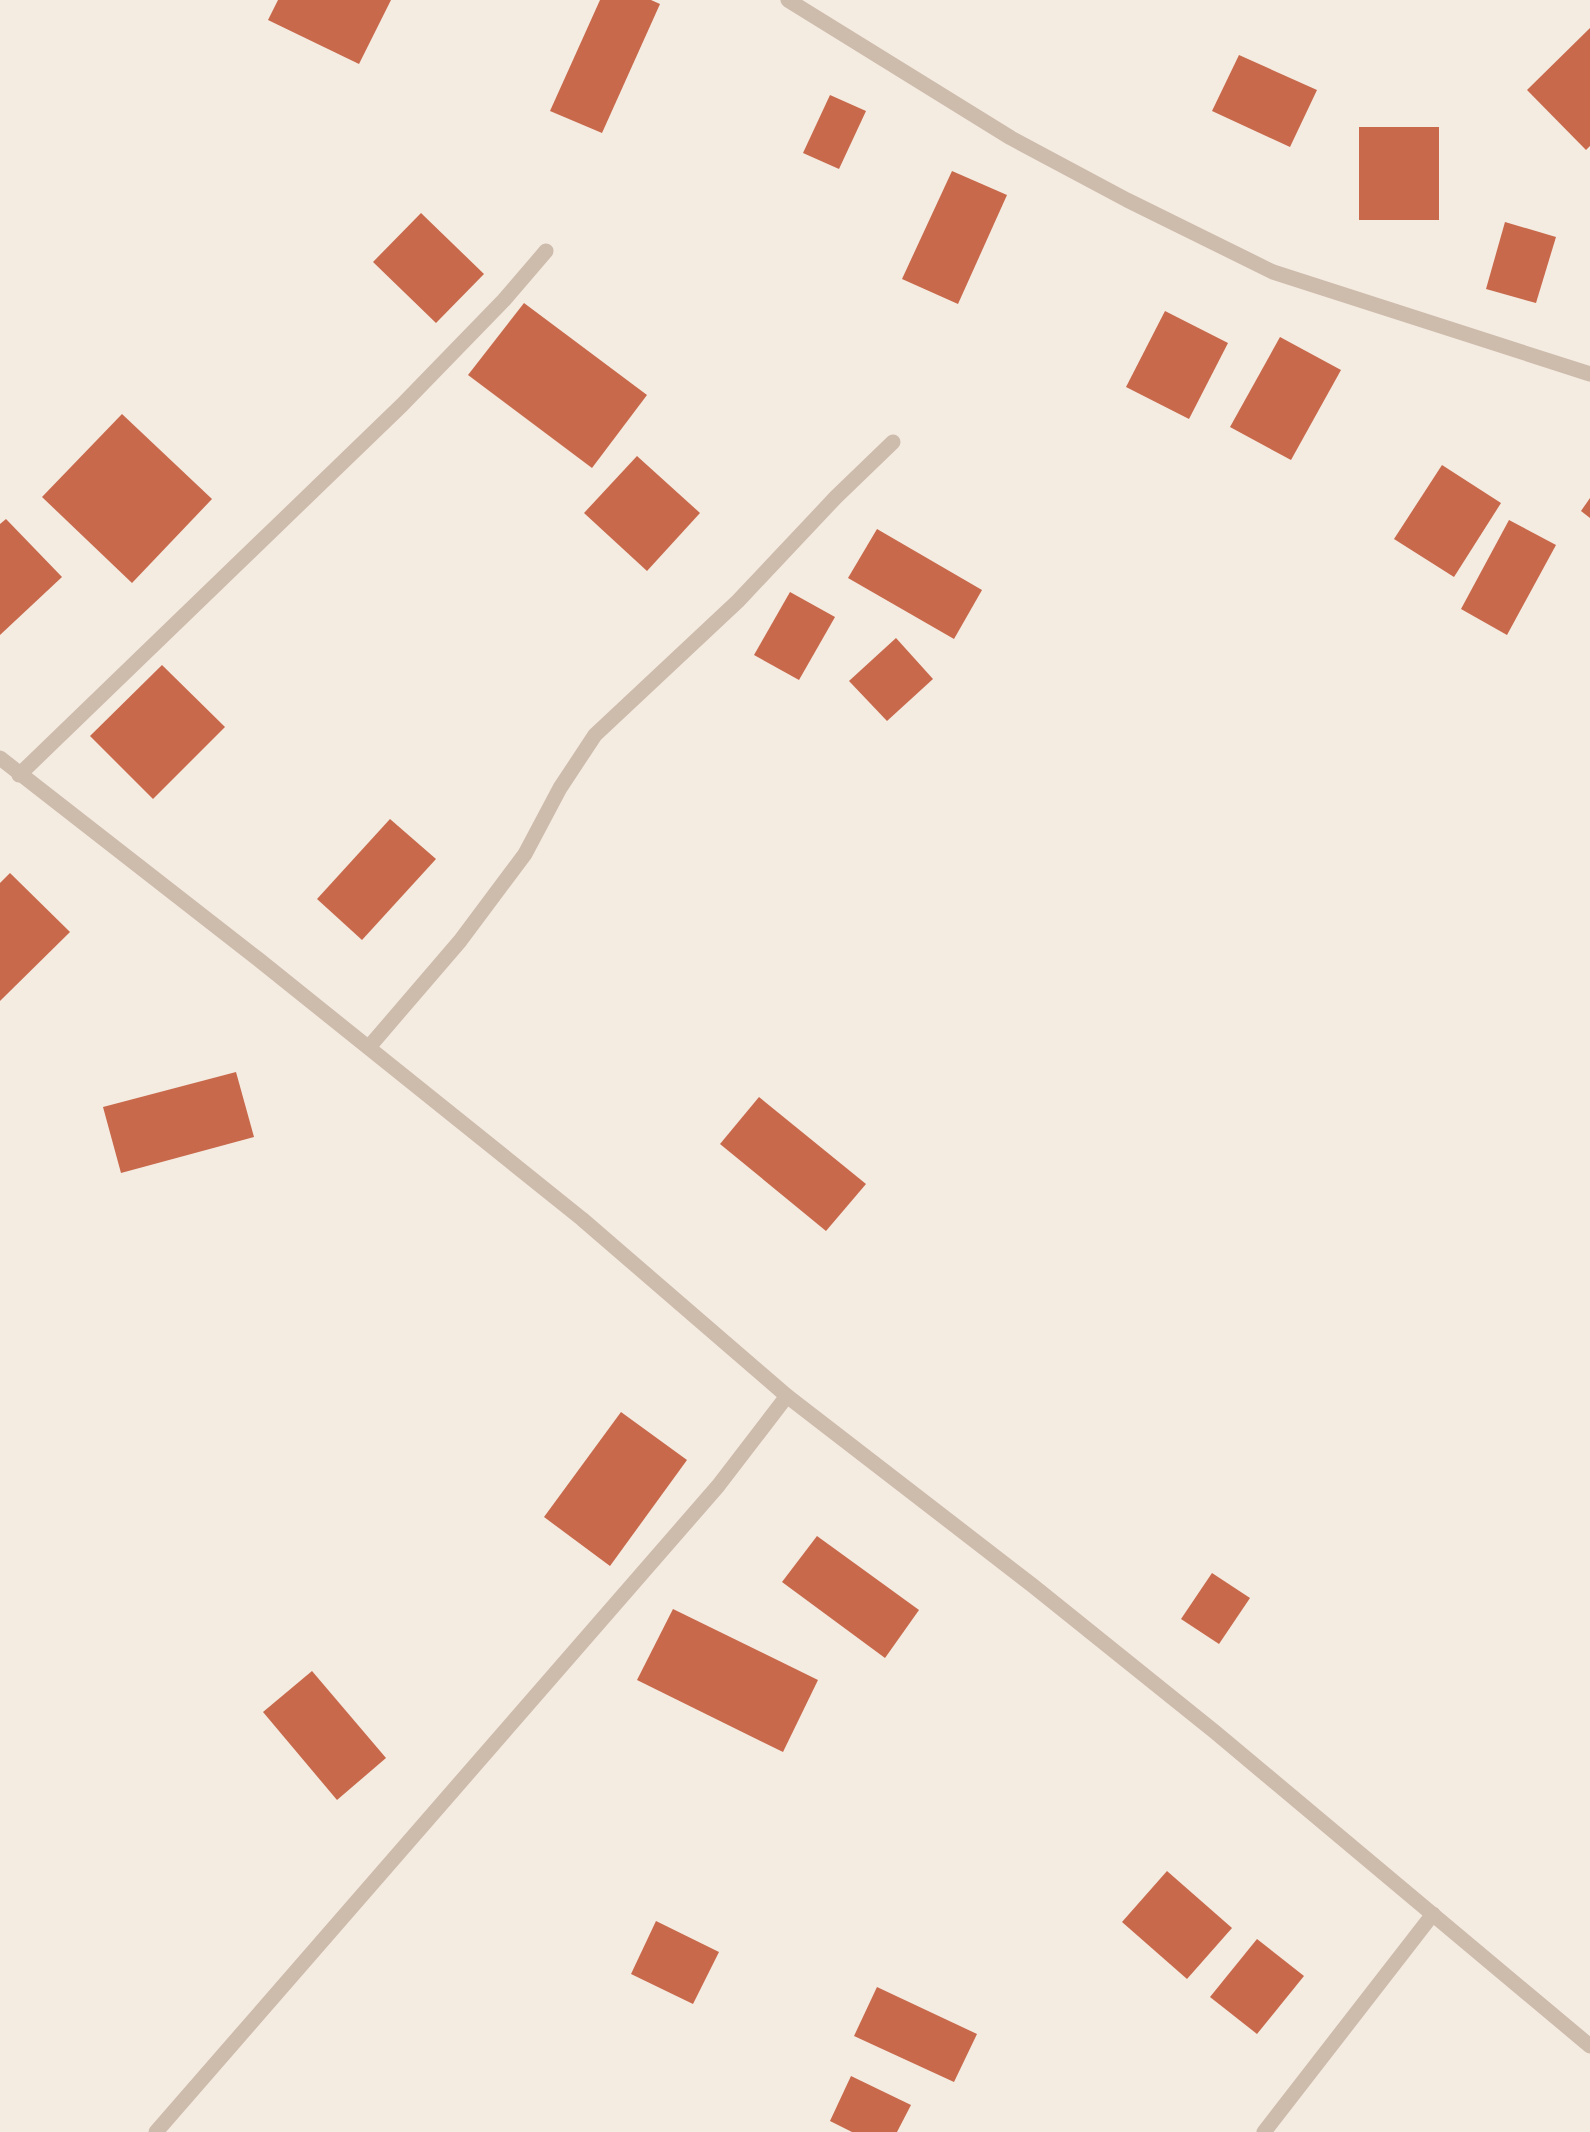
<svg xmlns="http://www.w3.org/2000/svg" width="1590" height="2132" viewBox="0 0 1590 2132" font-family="'Exo 2',sans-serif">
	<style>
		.building { fill: #c8694b }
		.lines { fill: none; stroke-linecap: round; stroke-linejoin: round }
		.minor { stroke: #cdbbac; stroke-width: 15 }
	</style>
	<rect width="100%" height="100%" fill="#f4ebe1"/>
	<!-- building -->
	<g class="building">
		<path d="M278,0H391L359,64L268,20Z"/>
		<path d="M600,0H651L660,4L602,133L550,111Z"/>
		<path d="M1590,28V146L1586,150L1527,90Z"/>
		<path d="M1239,55L1317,90L1290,147L1212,111Z"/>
		<path d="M830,95L866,111L839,169L803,153Z"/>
		<rect x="1359" y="127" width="80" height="93"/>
		<path d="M952,171L1007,195L958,304L902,279Z"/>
		<path d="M421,213L484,274L436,323L373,262Z"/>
		<path d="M1505,222L1556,237L1536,303L1486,289Z"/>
		<path d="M524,303L647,395L592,468L468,375Z"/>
		<path d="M1165,311L1228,343L1189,419L1126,387Z"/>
		<path d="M1280,337L1341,370L1291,460L1230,427Z"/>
		<path d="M122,414L212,499L132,583L42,497Z"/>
		<path d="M637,456L700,513L647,571L584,513Z"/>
		<path d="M1442,465L1501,503L1454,577L1394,539Z"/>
		<path d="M1590,498V518L1581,511Z"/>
		<path d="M6,519L62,577L0,635V524Z"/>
		<path d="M1509,520L1556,545L1507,635L1461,609Z"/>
		<path d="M877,529L982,590L954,639L848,578Z"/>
		<path d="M790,592L835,617L799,680L754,655Z"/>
		<path d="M896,638L933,679L887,721L849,681Z"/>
		<path d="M162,665L225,727L153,799L90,736Z"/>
		<path d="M390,819L436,859L362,940L317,899Z"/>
		<path d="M10,873L70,932L0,1001V883Z"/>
		<path d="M236,1072L254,1137L121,1173L103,1107Z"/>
		<path d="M759,1097L866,1184L826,1231L720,1144Z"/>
		<path d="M621,1412L687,1460L610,1566L544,1517Z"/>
		<path d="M817,1536L919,1610L885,1658L782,1582Z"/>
		<path d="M1212,1573L1250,1598L1219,1644L1181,1619Z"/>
		<path d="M673,1609L818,1680L783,1752L637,1680Z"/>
		<path d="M312,1671L386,1758L337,1800L263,1712Z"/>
		<path d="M1167,1871L1232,1928L1187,1979L1122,1922Z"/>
		<path d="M656,1921L719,1952L693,2004L631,1974Z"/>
		<path d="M1257,1939L1304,1976L1257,2034L1210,1997Z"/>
		<path d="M877,1987L977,2034L954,2082L854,2036Z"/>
		<path d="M851,2076L911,2105L897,2132H852L830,2121Z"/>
	</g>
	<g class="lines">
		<!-- minor -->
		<g class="minor">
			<path d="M788,0L1011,138L1127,200L1273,272L1590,374"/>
			<path d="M0,758L258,959L582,1219L787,1396L1032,1585L1215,1732L1590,2046"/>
			<path d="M19,775L402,405L504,300L546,251"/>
			<path d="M369,1047L460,941L525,854L560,788L595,735L738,601L836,497L893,442"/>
			<path d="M156,2132L718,1486L787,1396"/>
			<path d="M1264,2132L1433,1914"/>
		</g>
	</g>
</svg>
